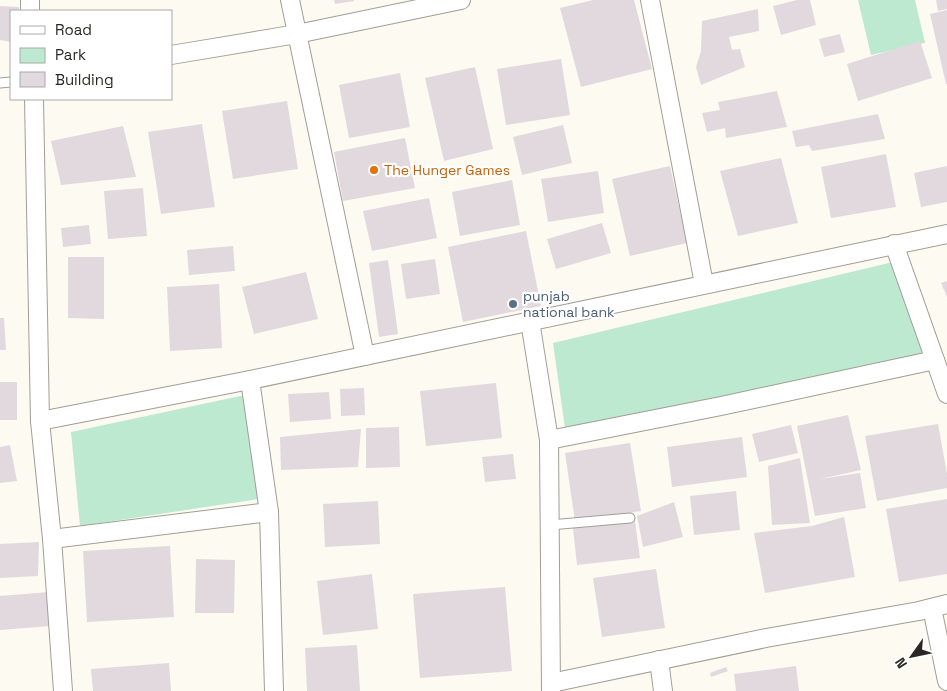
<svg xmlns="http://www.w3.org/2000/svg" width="947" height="691" viewBox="0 0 947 691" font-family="'Space Grotesk',sans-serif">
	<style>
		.green { fill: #bce9d0 }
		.building { fill: #e2d9df }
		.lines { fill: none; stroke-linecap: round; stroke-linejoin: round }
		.service-casing { stroke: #a19e96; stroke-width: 11 }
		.minor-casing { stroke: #a19e96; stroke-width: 20 }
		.service { stroke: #fff; stroke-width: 9 }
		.minor { stroke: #fff; stroke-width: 18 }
		.food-dot { fill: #e8710a; stroke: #fff; stroke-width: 2 }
		.service-dot { fill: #5c6f8a; stroke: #fff; stroke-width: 2 }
		.labels { text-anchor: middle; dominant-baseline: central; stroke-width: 4.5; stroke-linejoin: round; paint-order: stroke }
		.food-label { font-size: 14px; fill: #c56008; stroke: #fff; text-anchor: start }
		.service-label { font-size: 14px; fill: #4e5e75; stroke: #fff; text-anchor: start }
	</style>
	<rect width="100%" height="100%" fill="#fdfaf1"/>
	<!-- green -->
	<g class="green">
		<path d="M858,0H915L925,43L871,55Z"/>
		<path d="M893,262L927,356L565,428L553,343Z"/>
		<path d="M245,395L259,499L80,526L71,432Z"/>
	</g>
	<!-- building -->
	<g class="building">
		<path d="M334,0H354V1L335,4Z"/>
		<path d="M593,0H634L652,69L581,87L560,8Z"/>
		<path d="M797,0H810L816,25L781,35L773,6Z"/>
		<path d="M936,0H947V9L938,11Z"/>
		<path d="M0,6L19,7V11H11V42L0,40Z"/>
		<path d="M758,9L759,31L729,37L732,50L740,49L745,67L701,85L696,67L701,51L702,21Z"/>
		<path d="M947,10V84H946L930,14Z"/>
		<path d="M840,34L845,52L824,57L819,39Z"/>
		<path d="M920,41L932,78L858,101L847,64Z"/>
		<path d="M561,59L570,115L506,125L497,69Z"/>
		<path d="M475,67L493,149L444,161L425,78Z"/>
		<path d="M400,73L410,127L349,138L339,85Z"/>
		<path d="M777,91L787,127L726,138L725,128L707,132L702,113L720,110L718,102Z"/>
		<path d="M287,101L298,169L233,179L222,111Z"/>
		<path d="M878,114L885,139L812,151L809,145L796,147L792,131Z"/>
		<path d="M202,124L215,207L161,214L148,132Z"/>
		<path d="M563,125L572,163L522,175L513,137Z"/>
		<path d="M123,126L136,177L61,185L51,141Z"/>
		<path d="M405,138L415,188L343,201L334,152Z"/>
		<path d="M886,154L896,207L831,218L821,167Z"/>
		<path d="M781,158L798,223L738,236L720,171Z"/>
		<path d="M670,166L687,243L630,256L612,179Z"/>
		<path d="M947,166V202L921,207L914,173Z"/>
		<path d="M598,171L604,213L548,222L541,179Z"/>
		<path d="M512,180L520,225L460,236L452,192Z"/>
		<path d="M143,188L147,236L108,239L104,191Z"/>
		<path d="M429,198L437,238L372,251L363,211Z"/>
		<path d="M602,223L611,253L556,269L547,239Z"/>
		<path d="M89,225L91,244L63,247L61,228Z"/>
		<path d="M526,231L541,306L463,322L448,247Z"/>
		<path d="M233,246L235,271L189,275L187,250Z"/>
		<path d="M68,257H104V319L68,318Z"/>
		<path d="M435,259L440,294L406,299L401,264Z"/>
		<path d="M388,260L398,334L379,337L369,263Z"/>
		<path d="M306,272L318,319L254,334L242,287Z"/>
		<path d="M947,281V297L941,283Z"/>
		<path d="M219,284L222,348L170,351L167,287Z"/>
		<path d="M0,318H4L6,350H0Z"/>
		<rect x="0" y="382" width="17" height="38"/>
		<path d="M496,383L502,438L426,446L420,391Z"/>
		<path d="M364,388L365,415L341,416L340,389Z"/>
		<path d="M329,392L331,419L290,422L288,394Z"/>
		<path d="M848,415L861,470L820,479L860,473L866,508L815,516L797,426Z"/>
		<path d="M938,424L947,474V488L877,501L865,436Z"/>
		<path d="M791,425L798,453L759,462L752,434Z"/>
		<path d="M399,427L400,467L366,468V428Z"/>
		<path d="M361,429L358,467L281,470L280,437Z"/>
		<path d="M742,437L747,477L672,487L667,447Z"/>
		<path d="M630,443L641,511L575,521L565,453Z"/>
		<path d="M10,445L17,481L0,483V447Z"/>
		<path d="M513,454L516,479L485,482L482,457Z"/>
		<path d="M800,458L810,523L772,525L768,466Z"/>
		<path d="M736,491L740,530L694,535L690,496Z"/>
		<path d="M947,499V574L899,582L886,509Z"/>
		<path d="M378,501L380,544L325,547L323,504Z"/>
		<path d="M674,502L683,537L643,547L637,516Z"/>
		<path d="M844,517L855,577L765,593L754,533L812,526Z"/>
		<path d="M635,521L640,558L577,565L573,528Z"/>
		<path d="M39,542L38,576L0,578V544Z"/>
		<path d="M170,546L174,617L87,622L83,551Z"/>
		<path d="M196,559L235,560L234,613H195Z"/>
		<path d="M656,569L665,628L602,637L593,578Z"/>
		<path d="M372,574L378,629L323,635L317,581Z"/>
		<path d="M505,587L512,671L420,678L413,594Z"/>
		<path d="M49,592L51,626L0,630V596Z"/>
		<path d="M357,645L360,691H307L305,648Z"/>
		<path d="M169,663L171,691H93L91,669Z"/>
		<path d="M796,666L799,691H736L734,674Z"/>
		<path d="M726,667L728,671L711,677L710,673Z"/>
	</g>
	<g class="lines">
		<!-- service casing -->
		<g class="service-casing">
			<g id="service">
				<path d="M0,83L11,82"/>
				<path d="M550,525L630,518"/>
			</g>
		</g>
		<!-- minor casing -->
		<g class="minor-casing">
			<g id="minor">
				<path d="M30,0V11"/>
				<path d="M290,0L365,356"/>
				<path d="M650,0L704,284"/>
				<path d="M171,55L297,34L461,0"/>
				<path d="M34,99L40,421L52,539L63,691"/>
				<path d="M894,244L947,394"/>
				<path d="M530,321L549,440L551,691"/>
				<path d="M250,380L269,512L274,691"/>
				<path d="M40,421L250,380L947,234"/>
				<path d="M549,440L721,406L935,360"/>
				<path d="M52,539L269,512"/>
				<path d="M932,608L947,681"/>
				<path d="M659,660L663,691"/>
				<path d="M551,683L766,638L919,611L947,604"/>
			</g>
		</g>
		<!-- service -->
		<use href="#service" class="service"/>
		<!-- minor -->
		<use href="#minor" class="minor"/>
	</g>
	<!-- markers -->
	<circle class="food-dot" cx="374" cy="170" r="5"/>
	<circle class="service-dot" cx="513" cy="304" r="5"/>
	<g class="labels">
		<!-- food labels -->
		<g class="food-label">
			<text x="384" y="170">The Hunger Games</text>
		</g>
		<!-- service labels -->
		<g class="service-label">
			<text x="523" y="296">punjab<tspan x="523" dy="16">national bank</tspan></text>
		</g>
	</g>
	<!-- legend -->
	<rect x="10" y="10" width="162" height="90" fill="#ffffff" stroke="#a9a9a7"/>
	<rect x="20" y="26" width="25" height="8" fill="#ffffff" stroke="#a9a9a7"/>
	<text x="55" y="35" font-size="15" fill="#292824">Road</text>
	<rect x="20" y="48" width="25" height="15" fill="#bce9d0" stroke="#a9a9a7"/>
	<text x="55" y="60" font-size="15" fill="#292824">Park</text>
	<rect x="20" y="72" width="25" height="15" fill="#e2d9df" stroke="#a9a9a7"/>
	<text x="55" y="85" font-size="15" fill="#292824">Building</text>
	<!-- north arrow -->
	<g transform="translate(912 656) rotate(237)" stroke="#ffffff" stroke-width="4" paint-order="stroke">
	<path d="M0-4L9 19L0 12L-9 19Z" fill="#292824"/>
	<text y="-8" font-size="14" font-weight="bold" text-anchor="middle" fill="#292824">N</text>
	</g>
</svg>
